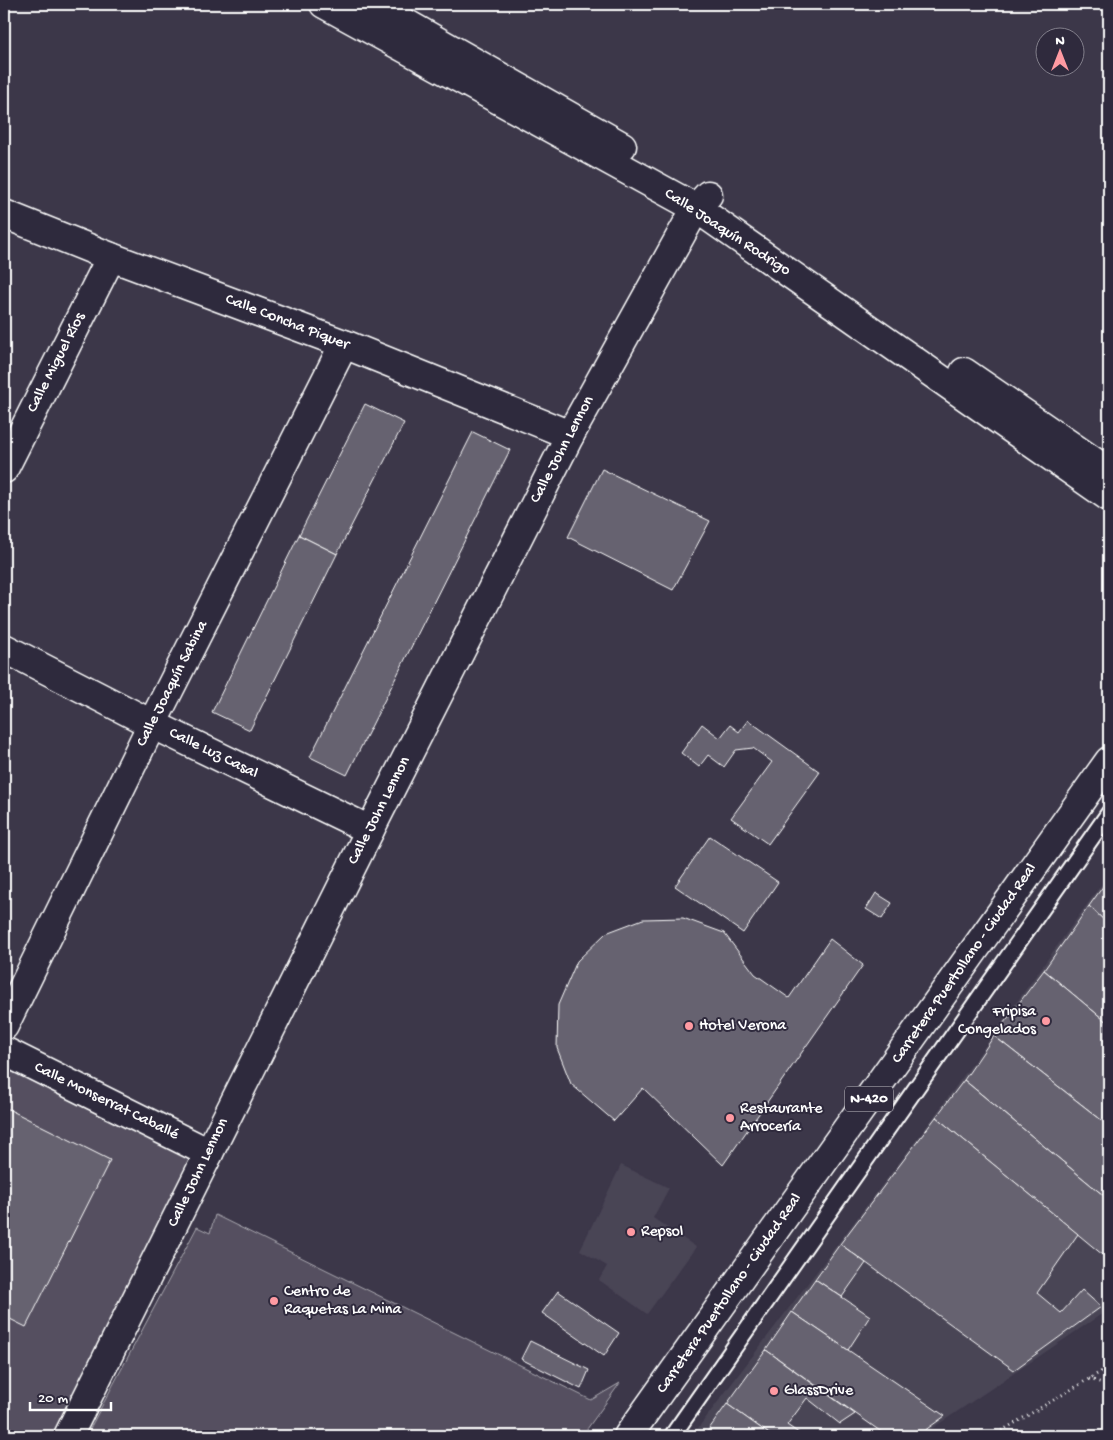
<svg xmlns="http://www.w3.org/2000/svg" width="1113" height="1440" viewBox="0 0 1113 1440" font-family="'Gochi Hand',sans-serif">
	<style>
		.built { fill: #494455 }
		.green { fill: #555060; stroke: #aaa8b0 }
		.building { fill: #666270; stroke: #fff }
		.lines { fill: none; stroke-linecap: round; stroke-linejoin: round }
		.lane-casing { stroke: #fff; stroke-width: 19 }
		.street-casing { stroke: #fff; stroke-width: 31 }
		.highway-casing { stroke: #fff; stroke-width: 31 }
		.path { stroke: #fff; stroke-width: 3; stroke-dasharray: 1 4; stroke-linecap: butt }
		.lane { stroke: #2f2a3d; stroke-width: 15 }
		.street { stroke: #2f2a3d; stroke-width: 28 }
		.highway { stroke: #2f2a3d; stroke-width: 28 }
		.poi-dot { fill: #ff9aa2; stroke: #2f2a3d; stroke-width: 2 }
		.labels { text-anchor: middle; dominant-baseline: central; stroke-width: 4; stroke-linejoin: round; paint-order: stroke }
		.shield { fill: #2f2a3d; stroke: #c1bfc5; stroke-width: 1 }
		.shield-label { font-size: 15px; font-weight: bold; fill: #fff }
		.street-label { font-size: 16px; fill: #fff; stroke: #2f2a3d }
		.poi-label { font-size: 16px; fill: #fff; stroke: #2f2a3d; text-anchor: start }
	</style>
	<rect width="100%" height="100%" fill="#3c3749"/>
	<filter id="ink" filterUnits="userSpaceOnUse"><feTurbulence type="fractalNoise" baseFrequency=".02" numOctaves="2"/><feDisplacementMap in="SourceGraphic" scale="10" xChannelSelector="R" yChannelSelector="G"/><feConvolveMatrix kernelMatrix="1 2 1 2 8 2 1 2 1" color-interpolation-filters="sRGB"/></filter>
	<g filter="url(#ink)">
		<!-- built -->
		<g class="built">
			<path d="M1109,874V1309L921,1436H692L933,1118Z"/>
			<path d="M621,1165L669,1188L653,1218L696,1247L647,1314L599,1280L607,1266L580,1250Z"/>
		</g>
		<!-- green -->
		<g class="green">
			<path d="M4,1051L209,1153L68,1436H13L4,1431Z"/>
			<path d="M215,1215L591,1400L620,1383L582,1436H86L197,1227L210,1233Z"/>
		</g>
		<!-- building -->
		<g class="building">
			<path d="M365,404L404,423L337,554L299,535Z"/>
			<path d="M473,432L510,450L347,775L310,757Z"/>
			<path d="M602,469L710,521L673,590L568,537Z"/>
			<path d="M299,535L337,554L250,730L212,712Z"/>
			<path d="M748,720L820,772L768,844L731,818L772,762L753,748L736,750L724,767L708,755L699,767L681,753L702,724L720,738L730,725L739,732Z"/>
			<path d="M710,836L778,882L743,933L675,886Z"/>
			<path d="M1109,878V925L1089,906Z"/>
			<path d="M876,893L892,903L882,919L866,909Z"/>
			<path d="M1089,906L1109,925V1024L1044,970Z"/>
			<path d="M683,918L724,933L755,974L789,998L830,939L863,965L723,1165L643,1088L614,1121L571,1084L557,1048L558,1005L577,961L606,933L643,919Z"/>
			<path d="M1044,970L1109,1024V1126L994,1036Z"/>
			<path d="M994,1036L1109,1126V1200L964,1080Z"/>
			<path d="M964,1080L1109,1200V1260L936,1117Z"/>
			<path d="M4,1107L110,1160L26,1327L4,1316Z"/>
			<path d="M936,1117L1078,1234L1037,1293L1061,1313L1082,1290L1101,1307L1014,1370L840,1244Z"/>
			<path d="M840,1244L866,1263L842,1297L815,1279Z"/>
			<path d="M815,1279L870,1316L848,1350L792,1312Z"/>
			<path d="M558,1291L619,1333L604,1356L542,1313Z"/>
			<path d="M792,1312L848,1350L945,1416L917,1436H887L766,1350Z"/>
			<path d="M530,1341L589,1370L581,1389L521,1359Z"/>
			<path d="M766,1350L855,1414L840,1424L807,1398L787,1425L803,1436H772L727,1404Z"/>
			<path d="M727,1404L772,1436H704Z"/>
		</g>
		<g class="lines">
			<!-- lane casing -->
			<g class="lane-casing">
				<path id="lane" d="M672,1436L1109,813"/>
			</g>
			<!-- street casing -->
			<g class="street-casing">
				<g id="street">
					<path d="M324,4L696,208L1109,497"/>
					<path d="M372,4L622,146"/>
					<path d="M4,214L111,257L344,344L570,435"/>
					<path d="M964,372L1109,472"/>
					<path d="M4,469L111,257"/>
					<path d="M4,648L152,724L370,830"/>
					<path d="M4,1026L152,724L344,344"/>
					<path d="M4,1051L209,1153"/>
					<path d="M68,1436L370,830L570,435L696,208L708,195"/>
				</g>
			</g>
			<!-- highway casing -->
			<g class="highway-casing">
				<path id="highway" d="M628,1436L1109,761"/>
			</g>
			<!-- path -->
			<g class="path">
				<path d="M1089,1379L1109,1385"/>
				<path d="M4,1431L13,1436"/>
				<path d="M993,1436L1109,1367"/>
			</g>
			<!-- lane -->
			<use href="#lane" class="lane"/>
			<!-- street -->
			<use href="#street" class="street"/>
			<!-- highway -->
			<use href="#highway" class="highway"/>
		</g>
	</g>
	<!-- markers -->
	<g class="poi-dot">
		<circle cx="1046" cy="1021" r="5"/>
		<circle cx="689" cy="1026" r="5"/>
		<circle cx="730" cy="1118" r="5"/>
		<circle cx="631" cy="1232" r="5"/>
		<circle cx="274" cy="1301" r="5"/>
		<circle cx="774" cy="1391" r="5"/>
	</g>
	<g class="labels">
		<!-- shield labels -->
		<rect class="shield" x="845" y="1086.5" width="48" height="25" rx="4"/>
		<g class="shield-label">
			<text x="869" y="1099">N-420</text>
		</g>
		<!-- street labels -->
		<g class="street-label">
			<text transform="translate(727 233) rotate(33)">Calle Joaquín Rodrigo</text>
			<text transform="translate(287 323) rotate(21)">Calle Concha Piquer</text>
			<text transform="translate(57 363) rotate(-63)">Calle Miguel Ríos</text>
			<text transform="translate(563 450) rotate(-62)">Calle John Lennon</text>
			<text transform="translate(173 684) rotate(-63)">Calle Joaquín Sabina</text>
			<text transform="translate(213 754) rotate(26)">Calle Luz Casal</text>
			<text transform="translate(380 811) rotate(-63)">Calle John Lennon</text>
			<text transform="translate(965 964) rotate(-55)">Carretera Puertollano - Ciudad Real</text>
			<text transform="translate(106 1102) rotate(26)">Calle Monserrat Caballé</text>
			<text transform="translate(199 1173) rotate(-64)">Calle John Lennon</text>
			<text transform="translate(730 1294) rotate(-55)">Carretera Puertollano - Ciudad Real</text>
		</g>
		<!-- poi labels -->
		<g class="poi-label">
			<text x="1036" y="1012" text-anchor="end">Fripisa<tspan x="1036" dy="18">Congelados</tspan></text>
			<text x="699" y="1026">Hotel Verona</text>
			<text x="740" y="1109">Restaurante<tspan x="740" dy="18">Arrocería</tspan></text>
			<text x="641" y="1232">Repsol</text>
			<text x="284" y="1292">Centro de<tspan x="284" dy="18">Raquetas La Mina</tspan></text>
			<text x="784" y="1391">GlassDrive</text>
		</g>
	</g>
	<!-- margin -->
	<rect width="1113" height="1440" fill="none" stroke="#2f2a3d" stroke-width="20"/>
	<rect x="10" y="10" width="1093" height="1420" fill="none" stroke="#fff" stroke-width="2" filter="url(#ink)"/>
	<!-- north arrow -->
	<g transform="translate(1060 52)"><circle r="24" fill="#2f2a3d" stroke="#827f8b"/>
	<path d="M0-4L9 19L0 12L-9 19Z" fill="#ff9aa2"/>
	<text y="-8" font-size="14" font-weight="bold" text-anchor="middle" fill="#ffffff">N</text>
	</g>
	<!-- scale -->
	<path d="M30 1402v8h81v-8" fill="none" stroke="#ffffff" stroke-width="2.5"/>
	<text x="38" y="1402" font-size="15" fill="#ffffff" stroke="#2f2a3d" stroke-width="4" paint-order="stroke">20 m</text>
</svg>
